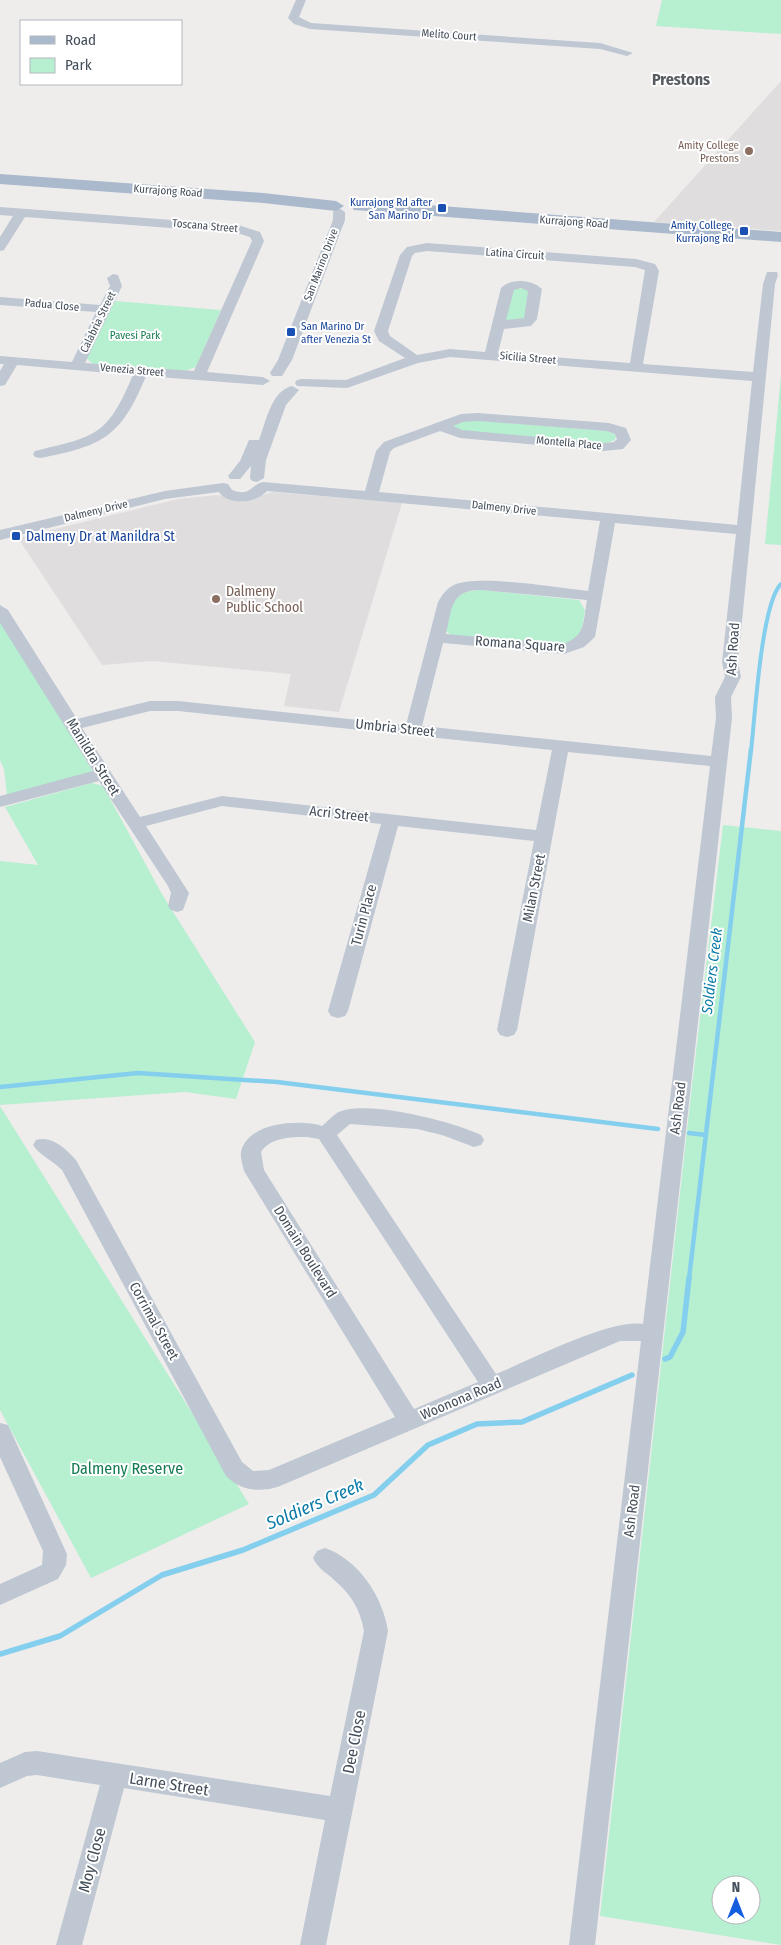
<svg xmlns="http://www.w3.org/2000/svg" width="781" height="1945" viewBox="0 0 781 1945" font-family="'Fira Sans Condensed',sans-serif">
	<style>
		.education { fill: #e0ddde }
		.green { fill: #b7efd1; fill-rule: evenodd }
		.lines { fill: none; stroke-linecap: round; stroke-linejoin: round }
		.stream-far2 { stroke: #83cfed; stroke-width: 4 }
		.stream-far1 { stroke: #83cfed; stroke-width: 4.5 }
		.stream { stroke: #83cfed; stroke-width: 5.5 }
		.minor { fill: #bec7d2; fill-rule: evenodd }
		.major { fill: #aab9cc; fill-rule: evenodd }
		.education-dot { fill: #8d6e63; stroke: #fff; stroke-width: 2 }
		.transit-dot { fill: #1a4fb4; stroke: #fff; stroke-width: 2 }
		.labels { text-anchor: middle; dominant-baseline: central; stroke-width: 4; stroke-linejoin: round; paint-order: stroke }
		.far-street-label { font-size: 11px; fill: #444e5a; stroke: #fff }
		.far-education-label { font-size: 11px; fill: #785e54; stroke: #fff; text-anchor: end }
		.far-transit-label { font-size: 11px; fill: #164399; stroke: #fff; text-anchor: end }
		.far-park-label { font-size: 11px; fill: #147c50; stroke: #fff }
		.transit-label { font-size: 14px; fill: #164399; stroke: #fff; text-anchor: start }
		.education-label { font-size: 14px; fill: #785e54; stroke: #fff; text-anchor: start }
		.street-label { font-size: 14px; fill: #444e5a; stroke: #fff }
		.water-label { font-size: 15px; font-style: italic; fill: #097aa8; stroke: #fff }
		.far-district-label { font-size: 16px; font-weight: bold; fill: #585c61; stroke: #fff }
		.near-park-label { font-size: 16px; fill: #147c50; stroke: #fff }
		.near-street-label { font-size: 16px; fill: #444e5a; stroke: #fff }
		.near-water-label { font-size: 18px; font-style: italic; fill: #097aa8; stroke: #fff }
	</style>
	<rect width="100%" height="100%" fill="#efecec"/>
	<!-- education -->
	<g class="education">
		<path d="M781,81V231L654,222Z"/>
		<path d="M272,492L402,503L339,712L284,706L291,674L152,661L102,665L18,538L178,499L218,495L249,500Z"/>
	</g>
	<!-- green -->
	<g class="green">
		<path d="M662,0H781V34L656,26Z"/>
		<path d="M523,288L530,290L525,319L506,321L505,317L514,289Z"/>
		<path d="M115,301L221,310L196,367L185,371L93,364L86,358Z"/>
		<path d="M781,375V545L765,544Z"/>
		<path d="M470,420L608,431L616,435L615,440L604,444L457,431L452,428L453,425Z"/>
		<path d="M481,590L579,600L585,610C582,628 584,637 566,645L453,636L447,632C445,626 447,621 449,615C454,596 461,591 481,590Z"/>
		<path d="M0,621L94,773L7,795L4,769L0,760Z"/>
		<path d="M92,783L103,786L163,896L255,1042L236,1099L185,1092L0,1105V861L38,865L5,807Z"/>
		<path d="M723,825L781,831V1945L600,1916L691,1094ZM721,1885H751V1915H721Z"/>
		<path d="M0,1106L249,1504L91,1578L0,1410Z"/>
	</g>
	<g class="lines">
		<!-- stream-far2 -->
		<path class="stream-far2" d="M751,751C755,718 761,604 781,584"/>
		<!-- stream-far1 -->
		<g class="stream-far1">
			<path d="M0,1087L138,1073L277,1082L658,1129"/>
			<path d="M689,1133L706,1135"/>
			<path d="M689,1279L751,749"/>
		</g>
		<!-- stream -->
		<g class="stream">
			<path d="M665,1359L670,1357L683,1332L689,1278"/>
			<path d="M0,1654L60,1636L162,1575L243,1550L374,1495L428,1445L477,1424L522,1422L632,1375"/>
		</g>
		<!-- minor -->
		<g class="minor">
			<path d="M296,0H306L299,17L311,23L600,43L633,53L627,56L600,49L310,29L294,24L288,18Z"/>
			<path d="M0,207L238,225L260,232L264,241L207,372L263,377L270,381L263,385L146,376C121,437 103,446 40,458L35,457L33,454L35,451C97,436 107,436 133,375L17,365L5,385L0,386V371L4,364H0V356L72,362L96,312L0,305V297L100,305L110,286L107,278L113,274L118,275L122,286L85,363L194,371L252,241L250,237L237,233L25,217L4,250L0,251V237L13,216L0,215Z"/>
			<path d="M339,208L345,212V220L292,360L282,376H272L270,373L278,360L333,220V212Z"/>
			<path d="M427,243L636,259L655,264L659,271L643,364L753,372L763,284L767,272H777L778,275L775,284L738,662L741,677L731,697L732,718L595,1945H569L641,1341H620L280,1486C260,1493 241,1491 226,1476L62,1170C53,1161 38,1154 33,1145L36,1140C52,1135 66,1149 76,1160L242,1462L253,1471L269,1470L395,1417L244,1171C243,1166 240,1157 241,1152C247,1122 300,1119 322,1126C327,1122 332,1116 337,1113C364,1098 454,1122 481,1135L484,1140L481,1145L474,1147L442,1135L417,1129L350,1124L337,1135L496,1374C531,1360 609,1319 643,1324L710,766L568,752L517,1030L514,1035L507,1037L500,1035L497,1030L534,841L398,826L348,1011L345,1016L338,1018L331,1016L328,1011L381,824L222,806L146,826L189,893L183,910L177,912L171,910L168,906L171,893L168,886L99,781L0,807V796L93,771L0,623V605L8,610L77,719L150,701H178L406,725L438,602C442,595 446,589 454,585C479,574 557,588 588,591L600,521L267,491C257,503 228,506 219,492L165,499L0,540V530L165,491L223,483L228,484L232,490C251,497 250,485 263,482L365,491L376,451L384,442L461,414L478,413L609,423L626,428L631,440L623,449L604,451L460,438L440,431L394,448L390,452L379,492L737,525L752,381L450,357L418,363L347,388L297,386L295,383L297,380L302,379L346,380L405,358L379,341L374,331L400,255L407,247ZM427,251L635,267L645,270L630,363L498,353L504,329L531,326L537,319L542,289C532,279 511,278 501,288L485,352L450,349L417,355L390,336L388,331L412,256L415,253ZM521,288L528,291L524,318L506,320L514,290ZM478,421L607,431L615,434L617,439L614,442L604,443L462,430L453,426L463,422ZM615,523L736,534L722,662L725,677L715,697L716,718L711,756L422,726L443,643L564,654L584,647L595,637ZM481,590L587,600C583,622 586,636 563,644L446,634C452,609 450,590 481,590ZM150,711H178L552,750L536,830L222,796L140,817L82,728ZM307,1137L319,1139L478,1382L414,1409L264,1170L261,1152C271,1137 291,1137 307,1137Z"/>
			<path d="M292,386L299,390L286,405L266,460L264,478L257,482L252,481L250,478L251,466L240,479H230L228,476L240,461L249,440H259C266,422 271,391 292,386Z"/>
			<path d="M0,1423L8,1425L67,1554L66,1565L58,1579L0,1605V1584L42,1565L43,1551L0,1457Z"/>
			<path d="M325,1548C359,1560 383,1597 388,1631L326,1945H300L325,1820L124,1788L82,1945H56L100,1785L37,1775L27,1776L0,1788V1763L25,1752L37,1751L330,1796L364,1631C360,1608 350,1593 332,1578C325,1572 317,1567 313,1558L317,1551Z"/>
		</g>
		<!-- major -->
		<g class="major">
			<path d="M0,174L263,193L336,201L344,206L336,211L263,203L0,184Z"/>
			<path d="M360,202L401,203L781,232V242L354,210L352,207L354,204Z"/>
		</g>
	</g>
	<!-- markers -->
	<g class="education-dot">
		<circle cx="749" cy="151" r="5"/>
		<circle cx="216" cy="599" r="5"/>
	</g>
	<g class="transit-dot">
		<rect x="437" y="203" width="10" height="10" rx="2.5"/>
		<rect x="739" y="226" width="10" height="10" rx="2.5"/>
		<rect x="286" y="327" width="10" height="10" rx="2.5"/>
		<rect x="11" y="531" width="10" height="10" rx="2.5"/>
	</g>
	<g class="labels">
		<!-- far-street labels -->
		<g class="far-street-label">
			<text transform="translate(449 35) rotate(4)">Melito Court</text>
			<text transform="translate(168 191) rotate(4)">Kurrajong Road</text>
			<text transform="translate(574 222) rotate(4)">Kurrajong Road</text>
			<text transform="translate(205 226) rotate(5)">Toscana Street</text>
			<text transform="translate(515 254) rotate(4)">Latina Circuit</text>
			<text transform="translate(321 265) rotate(-69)">San Marino Drive</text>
			<text transform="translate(52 305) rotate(5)">Padua Close</text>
			<text transform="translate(98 322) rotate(-64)">Calabria Street</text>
			<text transform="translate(528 358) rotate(5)">Sicilia Street</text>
			<text transform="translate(132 370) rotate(5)">Venezia Street</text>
			<text transform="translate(569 443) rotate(5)">Montella Place</text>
			<text transform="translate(504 508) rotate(6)">Dalmeny Drive</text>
			<text transform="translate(96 511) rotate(-13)">Dalmeny Drive</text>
		</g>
		<!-- far-education labels -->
		<g class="far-education-label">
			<text x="739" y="145">Amity College<tspan x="739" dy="13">Prestons</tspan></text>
		</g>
		<!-- far-transit labels -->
		<g class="far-transit-label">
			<text x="432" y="202">Kurrajong Rd after<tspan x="432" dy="13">San Marino Dr</tspan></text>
			<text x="734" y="225">Amity College,<tspan x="734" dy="13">Kurrajong Rd</tspan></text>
			<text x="301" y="326" text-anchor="start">San Marino Dr<tspan x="301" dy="13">after Venezia St</tspan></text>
		</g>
		<!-- far-park labels -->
		<g class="far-park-label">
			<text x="135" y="335">Pavesi Park</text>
		</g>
		<!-- transit labels -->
		<g class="transit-label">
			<text x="26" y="536">Dalmeny Dr at Manildra St</text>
		</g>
		<!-- education labels -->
		<g class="education-label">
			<text x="226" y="591">Dalmeny<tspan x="226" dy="16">Public School</tspan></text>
		</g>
		<!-- street labels -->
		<g class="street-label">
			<text transform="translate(520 644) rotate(4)">Romana Square</text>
			<text transform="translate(733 649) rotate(-86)">Ash Road</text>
			<text transform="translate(395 728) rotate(6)">Umbria Street</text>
			<text transform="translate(93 757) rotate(58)">Manildra Street</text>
			<text transform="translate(339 814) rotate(6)">Acri Street</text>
			<text transform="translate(534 888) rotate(-79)">Milan Street</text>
			<text transform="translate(364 915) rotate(-75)">Turin Place</text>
			<text transform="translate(678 1108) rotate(-83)">Ash Road</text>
			<text transform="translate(305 1252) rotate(58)">Domain Boulevard</text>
			<text transform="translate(154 1321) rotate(61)">Corrimal Street</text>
			<text transform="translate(461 1399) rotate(-23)">Woonona Road</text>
			<text transform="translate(632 1511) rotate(-83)">Ash Road</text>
		</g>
		<!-- water labels -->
		<g class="water-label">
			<text transform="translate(712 971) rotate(-83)">Soldiers Creek</text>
		</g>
		<!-- far-district labels -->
		<g class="far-district-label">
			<text x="681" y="79">Prestons</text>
		</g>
		<!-- near-park labels -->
		<g class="near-park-label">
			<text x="127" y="1468">Dalmeny Reserve</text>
		</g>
		<!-- near-street labels -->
		<g class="near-street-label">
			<text transform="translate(354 1742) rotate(-79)">Dee Close</text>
			<text transform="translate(169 1784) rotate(9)">Larne Street</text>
			<text transform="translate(92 1860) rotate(-75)">Moy Close</text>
		</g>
		<!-- near-water labels -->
		<g class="near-water-label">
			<text transform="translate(315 1504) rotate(-23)">Soldiers Creek</text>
		</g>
	</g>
	<!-- legend -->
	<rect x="20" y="20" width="162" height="65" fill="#ffffff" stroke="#b4b8bd"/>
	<rect x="30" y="36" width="25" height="8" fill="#aab9cc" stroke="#b4b8bd"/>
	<text x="65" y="45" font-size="15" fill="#444e5a">Road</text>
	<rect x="30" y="58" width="25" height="15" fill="#b7efd1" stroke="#b4b8bd"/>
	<text x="65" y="70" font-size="15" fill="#444e5a">Park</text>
	<!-- north arrow -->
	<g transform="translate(736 1900)"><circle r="24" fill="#ffffff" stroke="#b4b8bd"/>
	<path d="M0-4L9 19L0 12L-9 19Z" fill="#145ee0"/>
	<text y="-8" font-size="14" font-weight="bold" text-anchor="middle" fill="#444e5a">N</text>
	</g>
</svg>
